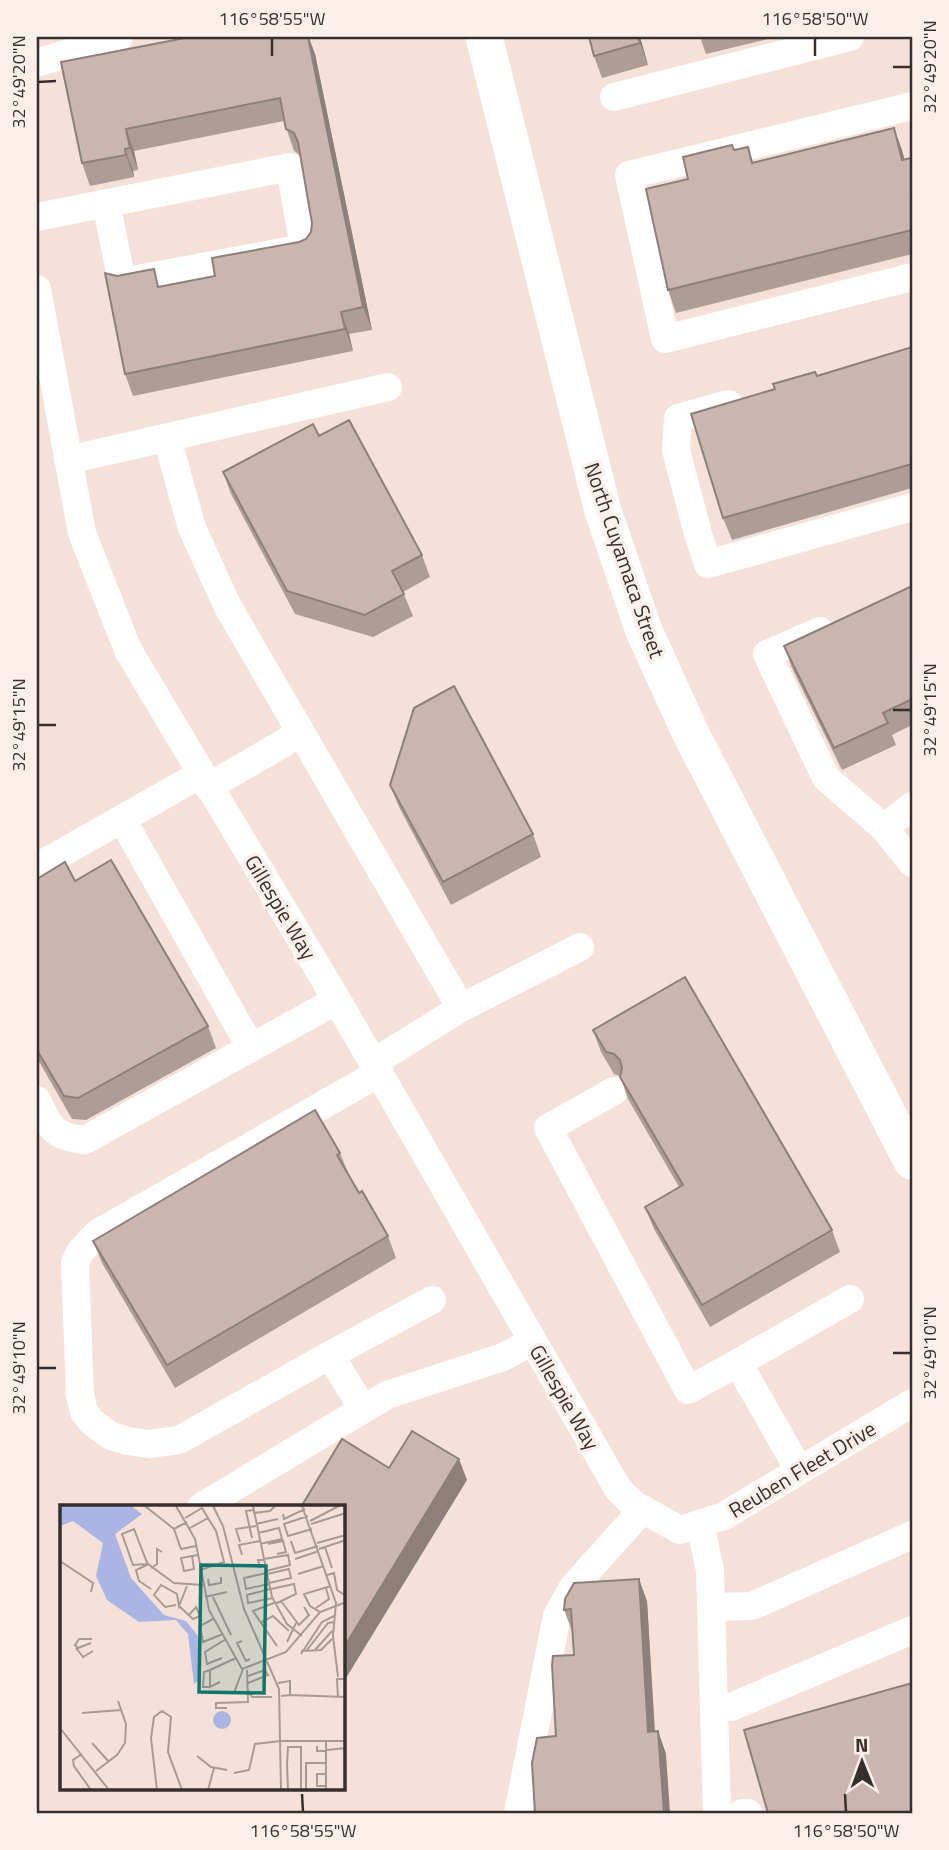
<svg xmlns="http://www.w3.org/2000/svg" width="949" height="1850" viewBox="0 0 949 1850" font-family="'Titillium Web',sans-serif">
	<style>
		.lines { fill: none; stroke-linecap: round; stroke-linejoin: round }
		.minor { stroke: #fff; stroke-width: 28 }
		.major { stroke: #fff; stroke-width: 37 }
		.wall { fill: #ae9d96 }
		.shaded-wall { fill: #8d7f7a }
		.building { fill: #cab6ae; stroke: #8d7f7a; stroke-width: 2 }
		.ticks { fill: none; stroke: #372f2c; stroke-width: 2.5 }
		.labels { text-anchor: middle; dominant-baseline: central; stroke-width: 7; stroke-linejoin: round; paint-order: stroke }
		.street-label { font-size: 21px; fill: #372f2c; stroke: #fdf0eb }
		.inset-road { fill: none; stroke: #aa9a94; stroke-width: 2 }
		.view { fill: #0f766e; fill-opacity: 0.15; stroke: #0f766e; stroke-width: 3.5 }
		.inset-edge { fill: none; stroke: #372f2c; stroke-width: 3.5 }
		.neatline { fill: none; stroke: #372f2c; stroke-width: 2.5 }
		.ticks-label { font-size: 18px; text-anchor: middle; fill: #372f2c }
	</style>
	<rect width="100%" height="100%" fill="#f6e1d9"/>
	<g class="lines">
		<!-- minor -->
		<g class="minor">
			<path d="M37,63L119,37"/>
			<path d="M614,97L850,37"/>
			<path d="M912,106L629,175L665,339L912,277"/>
			<path d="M37,217L290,167L304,248L122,282L106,203"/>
			<path d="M37,289L82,533L128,650L337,1000L618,1489L633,1504L680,1530L724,1516L912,1403"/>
			<path d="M728,404L678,418L676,450L698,534L708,564L912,507"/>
			<path d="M167,438L192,528L228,607L461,1008"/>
			<path d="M68,460L388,387"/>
			<path d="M820,631L767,654L826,778L884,828L912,863"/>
			<path d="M208,787L301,733"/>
			<path d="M122,819L251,1048"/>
			<path d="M884,828L912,806"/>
			<path d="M37,867L201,774"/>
			<path d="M373,1063L461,1008L580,947"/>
			<path d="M614,1091L548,1128L688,1390L738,1363"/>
			<path d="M37,1100C49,1127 53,1137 85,1140L337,1000"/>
			<path d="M330,1355L179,1440L149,1444L128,1441L111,1436L92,1422L84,1412L80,1395L75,1263L80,1252L98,1233L379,1073"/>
			<path d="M363,1409L330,1355L432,1300"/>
			<path d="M799,1470L738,1363L850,1299"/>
			<path d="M201,1507L387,1395L503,1357L533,1341"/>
			<path d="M700,1524L710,1570L717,1813"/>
			<path d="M711,1607L752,1606L912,1535"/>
			<path d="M714,1707H731L912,1630"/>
			<path d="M518,1813L557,1616L573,1587L643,1509"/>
			<path d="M742,1813H748"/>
		</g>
		<!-- major -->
		<path class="major" d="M484,37L603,511L644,631L691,734L912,1161"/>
	</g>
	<!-- wall -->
	<g class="wall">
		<path d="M190,37H309L315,54L372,330L349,334L353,351L133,396L125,374L160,287L215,276L299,242L306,239L311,232L312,223L300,155L294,151L284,121L134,151L138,170L133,171L134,177L90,186L82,163Z"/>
		<path d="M640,37L648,65L602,78L594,56Z"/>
		<path d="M700,37H776L706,54Z"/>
		<path d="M894,128L905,160L912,162V254L676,313L668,290L688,179Z"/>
		<path d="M912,347V488L732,540L723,518L817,376Z"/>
		<path d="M319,436L422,555L430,577L403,592L413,616L373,637L295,614L231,494L223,472Z"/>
		<path d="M912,586V725L892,735L896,745L842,770L792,668L784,646Z"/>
		<path d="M390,785L533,834L541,857L451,905L399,807Z"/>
		<path d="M37,879L75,881L208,1026L216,1048L86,1120L72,1119L37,1058Z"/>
		<path d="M593,1030L832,1230L840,1252L710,1327L654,1229L645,1207L679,1187L628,1099L620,1076L614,1074L601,1052Z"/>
		<path d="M340,1153L348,1173L359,1193L388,1236L396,1258L175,1388L102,1263L93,1241Z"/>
		<path d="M647,1601L655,1732L658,1731L666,1754L556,1736L574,1655L572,1631L564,1610Z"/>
	</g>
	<!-- shaded-wall -->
	<g class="shaded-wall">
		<path d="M308,37L315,54L372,330L363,307Z"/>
		<path d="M638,37H640L648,65L640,43Z"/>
		<path d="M894,128L902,150L910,183L902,160Z"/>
		<path d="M126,129L134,151L138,170L130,148Z"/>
		<path d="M125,149L133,171L134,177L126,155Z"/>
		<path d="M341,312L349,334L353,351L345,329Z"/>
		<path d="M459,1459L467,1480L343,1683V1649Z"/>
		<path d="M639,1579L647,1601L656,1754L648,1732Z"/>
		<path d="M658,1731L666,1754L670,1813H664Z"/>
	</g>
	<!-- building -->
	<g class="building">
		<path d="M190,37H308L363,307L341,312L345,329L125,374L105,273L117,276L154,269L158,287L215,276L212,258L299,242L306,239L311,232L312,223L298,142L294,133L286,129L280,98L126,129L130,148L125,149L126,155L82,163L61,62Z"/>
		<path d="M589,37H638L640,43L594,56Z"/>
		<path d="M894,128L902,160L911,158L912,164V195H911L912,201V230L668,290L646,189L688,179L683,157L732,145L734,150L748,147L752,163Z"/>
		<path d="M912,347V464L723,518L691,414L775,389L773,384L815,372L817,376Z"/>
		<path d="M349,420L422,555L392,571L404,594L365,615L287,591L223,472L313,424L319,436Z"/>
		<path d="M912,586V699L883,713L888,723L834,748L784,646Z"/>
		<path d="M454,686L533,834L443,882L390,785L414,708Z"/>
		<path d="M111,860L208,1026L78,1098L64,1096L37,1050V879L65,862L75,881Z"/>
		<path d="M685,977L832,1230L702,1305L645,1207L683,1185L620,1077L622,1068L620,1060L614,1054L606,1052L593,1030Z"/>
		<path d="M315,1110L340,1153L337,1155L359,1193L362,1191L388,1236L167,1365L93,1241Z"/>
		<path d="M412,1431L459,1459L343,1649V1507H301L342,1439L389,1468Z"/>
		<path d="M639,1579L648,1732L658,1731L664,1813H535L532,1763L537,1738L556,1736L552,1665L553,1656L574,1655L571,1609L564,1610L565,1599L574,1583Z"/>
		<path d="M912,1683V1813H768L744,1730Z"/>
	</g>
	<!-- ticks -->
	<path class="ticks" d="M272,38V56M815,38V56M893,67H911M38,82L56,81M893,710H911M38,725H56M893,1353H911M38,1368H56M302,1794L303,1812M845,1794L846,1812"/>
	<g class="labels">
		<!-- street labels -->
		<g class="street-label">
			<text transform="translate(625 560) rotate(71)">North Cuyamaca Street</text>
			<text transform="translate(281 907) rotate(59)">Gillespie Way</text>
			<text transform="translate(565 1397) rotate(60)">Gillespie Way</text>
			<text transform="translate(802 1469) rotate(-31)">Reuben Fleet Drive</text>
		</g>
	</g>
	<!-- overview -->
	<g transform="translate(60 1505)">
		<rect width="285" height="285" fill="#f6e1d9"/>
		<path d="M0,1H71L82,9L55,29L71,73L104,110L126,116L138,131L139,175L134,179L128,129L116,115L79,117L47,95L36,71L43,38L13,16L0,21ZM153 215a9 9 0 1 1 18 0a9 9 0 1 1-18 0Z" fill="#a9b5e4"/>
		<path class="inset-road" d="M85,1L114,24L127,17M116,1L135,34L149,105L182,164L226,147L260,107L286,97M153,1L163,21L184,104L219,184L221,285M193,1L212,92L227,119L242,131M242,1L276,98L273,131L278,172M193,8L210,6L215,1M223,9L224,14L245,4M248,11L224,19L228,31L252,24M125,13L142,3L148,13L130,23M250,16L279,1M196,19L218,14M251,19L286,8M74,24L86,55L88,59L73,60L62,29ZM114,24L121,44L136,41M198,28L219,23L222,34L200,39M192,33L186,6L193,5M231,36L235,48L258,41M180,37L176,24L196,21M257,38L286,30M208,39L223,36L226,47L217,49M265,42L272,63M259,44L286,35M182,50L179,40L200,36M132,51L134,64L124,66L121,53L132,51L138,50M235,54L259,46M0,56L33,78L31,87M88,59L114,78L143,80M87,60L76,65L79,76L91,84M91,63L97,59V44L102,47M200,63L198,55L228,50L230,60L206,66M140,65L164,57L156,26L148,13M207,68L184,73L186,84L209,79M207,69L229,64L231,73L209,78M238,69L264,61M267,70L274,68L277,85L286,91M148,74L149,80L161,78V72M210,84L187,90L188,98L213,93M211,84L234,79L236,89L215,99M152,90L171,130M145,92L167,87M221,96L239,120L249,110L244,102M214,98L193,106L217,141M116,100L105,102L94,90L101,80L117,89L119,101L127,81M119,101L133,114L140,111L136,102L129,110M256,103L269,94L266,83M260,107L250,101L244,89L271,81M153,114L140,121L143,137L163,129M200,118L213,111L229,126M182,136L177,138L186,156L190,154M227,137L236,118M31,138L18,143L15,140L19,134H32M16,143L23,152L33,146M247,145L268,118L275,117M255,145L272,126M241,146L261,145L272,134M241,149L262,117L276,110M162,153L147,159L145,147L166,134M183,164L174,188H188M188,171L205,165L208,170L188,178M160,177L150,182V165L176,153M218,178L230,176V190L221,191M150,182H143L144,167L150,165M188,185L192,192H212M230,190L286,192M278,192L277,174H286M167,203H156V198L188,197L187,165M22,208L61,205M0,223L49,285M221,236H286M266,236V285M32,238L49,257M257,241V246L286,243M22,249L13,255L14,261L31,285M137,251L151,262L167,265M227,259L228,242H241V285M227,259L228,285M36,266L57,250L65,238L66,219L58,196M174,268L189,265L195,239L221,236M266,269H257V281H266M97,285L91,233L94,212L102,206L111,212L108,247L122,285M148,285L154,263M246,285V258H266"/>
		<path class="view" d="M141,60L206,61L204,188L139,187Z"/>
		<rect width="285" height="285" class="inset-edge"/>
	</g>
	<!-- border -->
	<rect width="949" height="1850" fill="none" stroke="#fdf0eb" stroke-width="77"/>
	<!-- north arrow -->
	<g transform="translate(862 1762) rotate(359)" stroke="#fdf0eb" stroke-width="5" paint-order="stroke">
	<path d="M0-5L12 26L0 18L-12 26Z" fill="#372f2c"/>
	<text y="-10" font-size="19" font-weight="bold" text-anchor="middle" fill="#372f2c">N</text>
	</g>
	<rect x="38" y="38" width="873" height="1774" class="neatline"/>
	<g class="ticks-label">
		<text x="272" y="25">116°58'55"W</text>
		<text x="815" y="25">116°58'50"W</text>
		<text transform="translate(930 67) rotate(-90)" y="6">32°49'20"N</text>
		<text transform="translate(19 82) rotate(-90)" y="6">32°49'20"N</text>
		<text transform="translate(930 710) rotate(-90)" y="6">32°49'15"N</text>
		<text transform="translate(19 725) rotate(-90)" y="6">32°49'15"N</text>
		<text transform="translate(930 1353) rotate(-90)" y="6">32°49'10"N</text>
		<text transform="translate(19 1368) rotate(-90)" y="6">32°49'10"N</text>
		<text x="303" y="1837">116°58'55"W</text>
		<text x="846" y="1837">116°58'50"W</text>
	</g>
</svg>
